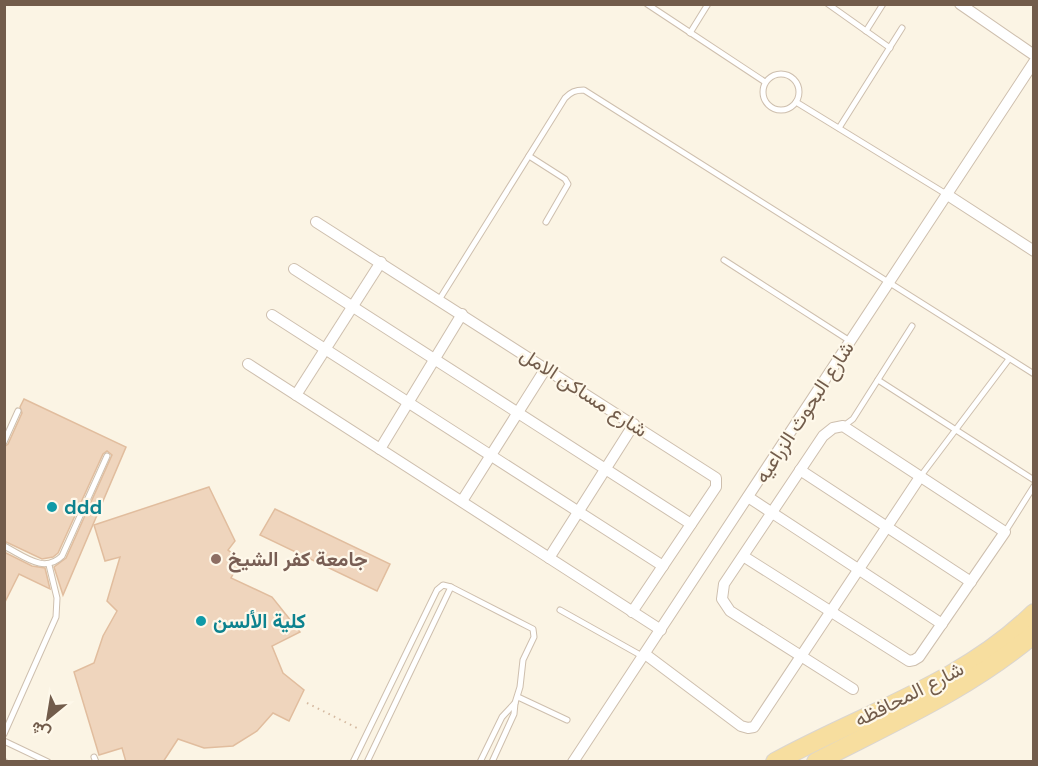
<svg xmlns="http://www.w3.org/2000/svg" width="1038" height="766" viewBox="0 0 1038 766" font-family="'Space Grotesk',Vazirmatn,sans-serif">
	<style>
		.building { fill: #efd5bd; stroke: #e1bd9e; stroke-width: 1.5 }
		.lines { fill: none; stroke-linecap: round; stroke-linejoin: round }
		.lane-casing { stroke: #cebfae; stroke-width: 7 }
		.street-casing { stroke: #cebfae; stroke-width: 12 }
		.primary-casing { stroke: #dad5d0; stroke-width: 20 }
		.path { stroke: #d4b9a0; stroke-width: 2; stroke-dasharray: 1.5 4.5; stroke-linecap: butt }
		.lane { stroke: #fff; stroke-width: 5 }
		.street { stroke: #fff; stroke-width: 10 }
		.primary { stroke: #f7de9f; stroke-width: 18 }
		.culture-dot { fill: #0f9aa8; stroke: #fef8ea; stroke-width: 2 }
		.education-dot { fill: #8d6e63; stroke: #fef8ea; stroke-width: 2 }
		.labels { text-anchor: middle; dominant-baseline: central; stroke-width: 4.5; stroke-linejoin: round; paint-order: stroke }
		.street-label { font-size: 20px; fill: #725c4b; stroke: #fef8ea }
		.culture-label { font-size: 20px; font-weight: bold; fill: #0d838f; stroke: #fef8ea; text-anchor: start }
		.education-label { font-size: 20px; font-weight: bold; fill: #785e54; stroke: #fef8ea; text-anchor: start }
	</style>
	<rect width="100%" height="100%" fill="#fbf4e4"/>
	<!-- building -->
	<g class="building">
		<path d="M24,399L126,447L63,595L54,567L66,558L112,455L107,451L103,454L58,553L53,557L42,559L4,541V447L8,444L22,413L20,407Z"/>
		<path d="M209,487L235,541L228,550L241,560L231,578L272,597L300,632L272,646L283,673L304,690L289,721L273,713L257,731L233,746L204,748L178,739L163,762H126L122,748L99,755L74,672L94,663L103,636L117,611L107,601L120,557L105,561L94,525Z"/>
		<path d="M275,509L390,564L377,591L260,535Z"/>
		<path d="M4,552L32,566L45,568L50,589L19,574L4,604Z"/>
	</g>
	<g class="lines">
		<!-- lane casing -->
		<g class="lane-casing">
			<g id="lane">
				<path d="M647,4L765,82"/>
				<path d="M828,4L890,48"/>
				<path d="M866,31L883,4"/>
				<path d="M690,33L708,4"/>
				<circle cx="781" cy="92" r="18"/>
				<path d="M796,102L946,194"/>
				<path d="M839,128L902,28"/>
				<path d="M529,156L565,179L568,184L546,222"/>
				<path d="M724,260L850,341"/>
				<path d="M439,300L565,98C571,92 575,90 584,90L1034,374"/>
				<path d="M878,380L1034,480"/>
				<path d="M845,425L853,419L912,326"/>
				<path d="M4,442L18,411"/>
				<path d="M920,477L1009,359"/>
				<path d="M1005,532L1034,486"/>
				<path d="M4,546C24,556 44,574 62,556L107,456"/>
				<path d="M560,610L642,656"/>
				<path d="M518,697L567,720"/>
				<path d="M4,734L56,617L57,598L49,565"/>
				<path d="M4,741L48,762"/>
				<path d="M94,757L96,762"/>
				<path d="M4,761L5,762"/>
				<path d="M353,762L437,590L443,585L451,587L533,629L534,637L523,660L520,687L515,703L514,714L492,762"/>
				<path d="M367,762L451,587"/>
				<path d="M480,762L502,717L515,703"/>
			</g>
		</g>
		<!-- street casing -->
		<g class="street-casing">
			<g id="street">
				<path d="M960,4L1034,55"/>
				<path d="M946,194L1034,251"/>
				<path d="M316,222L716,478V487L632,612"/>
				<path d="M294,269L691,524"/>
				<path d="M272,315L663,566"/>
				<path d="M248,364L661,630"/>
				<path d="M296,395L381,262"/>
				<path d="M380,449L462,314"/>
				<path d="M800,470L971,582"/>
				<path d="M748,497L942,624"/>
				<path d="M462,501L546,368"/>
				<path d="M743,556L909,661L914,660L919,657L1005,532L843,426L833,428L823,436L724,584L722,599L730,611L853,689"/>
				<path d="M549,558L634,424"/>
				<path d="M645,654L741,726L748,728L754,727L920,477"/>
				<path d="M573,762L1034,62"/>
			</g>
		</g>
		<!-- primary casing -->
		<g class="primary-casing">
			<g id="primary">
				<path d="M775,762C862,714 962,684 1034,613"/>
				<path d="M816,762C891,723 969,689 1034,634"/>
			</g>
		</g>
		<!-- path -->
		<path class="path" d="M307,703L359,729"/>
		<!-- lane -->
		<use href="#lane" class="lane"/>
		<!-- street -->
		<use href="#street" class="street"/>
		<!-- primary -->
		<use href="#primary" class="primary"/>
	</g>
	<!-- markers -->
	<g class="culture-dot">
		<circle cx="52" cy="507" r="6"/>
		<circle cx="201" cy="621" r="6"/>
	</g>
	<circle class="education-dot" cx="216" cy="559" r="6"/>
	<g class="labels">
		<!-- street labels -->
		<g class="street-label">
			<text transform="translate(584 392) rotate(33)">شارع مساكن الامل</text>
			<text transform="translate(804 412) rotate(-57)">شارع البحوث الزراعيه</text>
			<text transform="translate(909 694) rotate(-27)">شارع المحافظه</text>
		</g>
		<!-- culture labels -->
		<g class="culture-label">
			<text x="64" y="507">ddd</text>
			<text x="213" y="621">كلية الألسن</text>
		</g>
		<!-- education labels -->
		<g class="education-label">
			<text x="228" y="559">جامعة كفر الشيخ</text>
		</g>
	</g>
	<!-- border -->
	<rect width="1038" height="766" fill="none" stroke="#725c4b" stroke-width="12"/>
	<!-- north arrow -->
	<g transform="translate(48 718) rotate(210)" stroke="#fef8ea" stroke-width="4.5" paint-order="stroke">
	<path d="M0-4.5L10 22L0 15L-10 22Z" fill="#725c4b"/>
	<text y="-9" font-size="16" font-weight="bold" text-anchor="middle" fill="#725c4b">ش</text>
	</g>
</svg>
